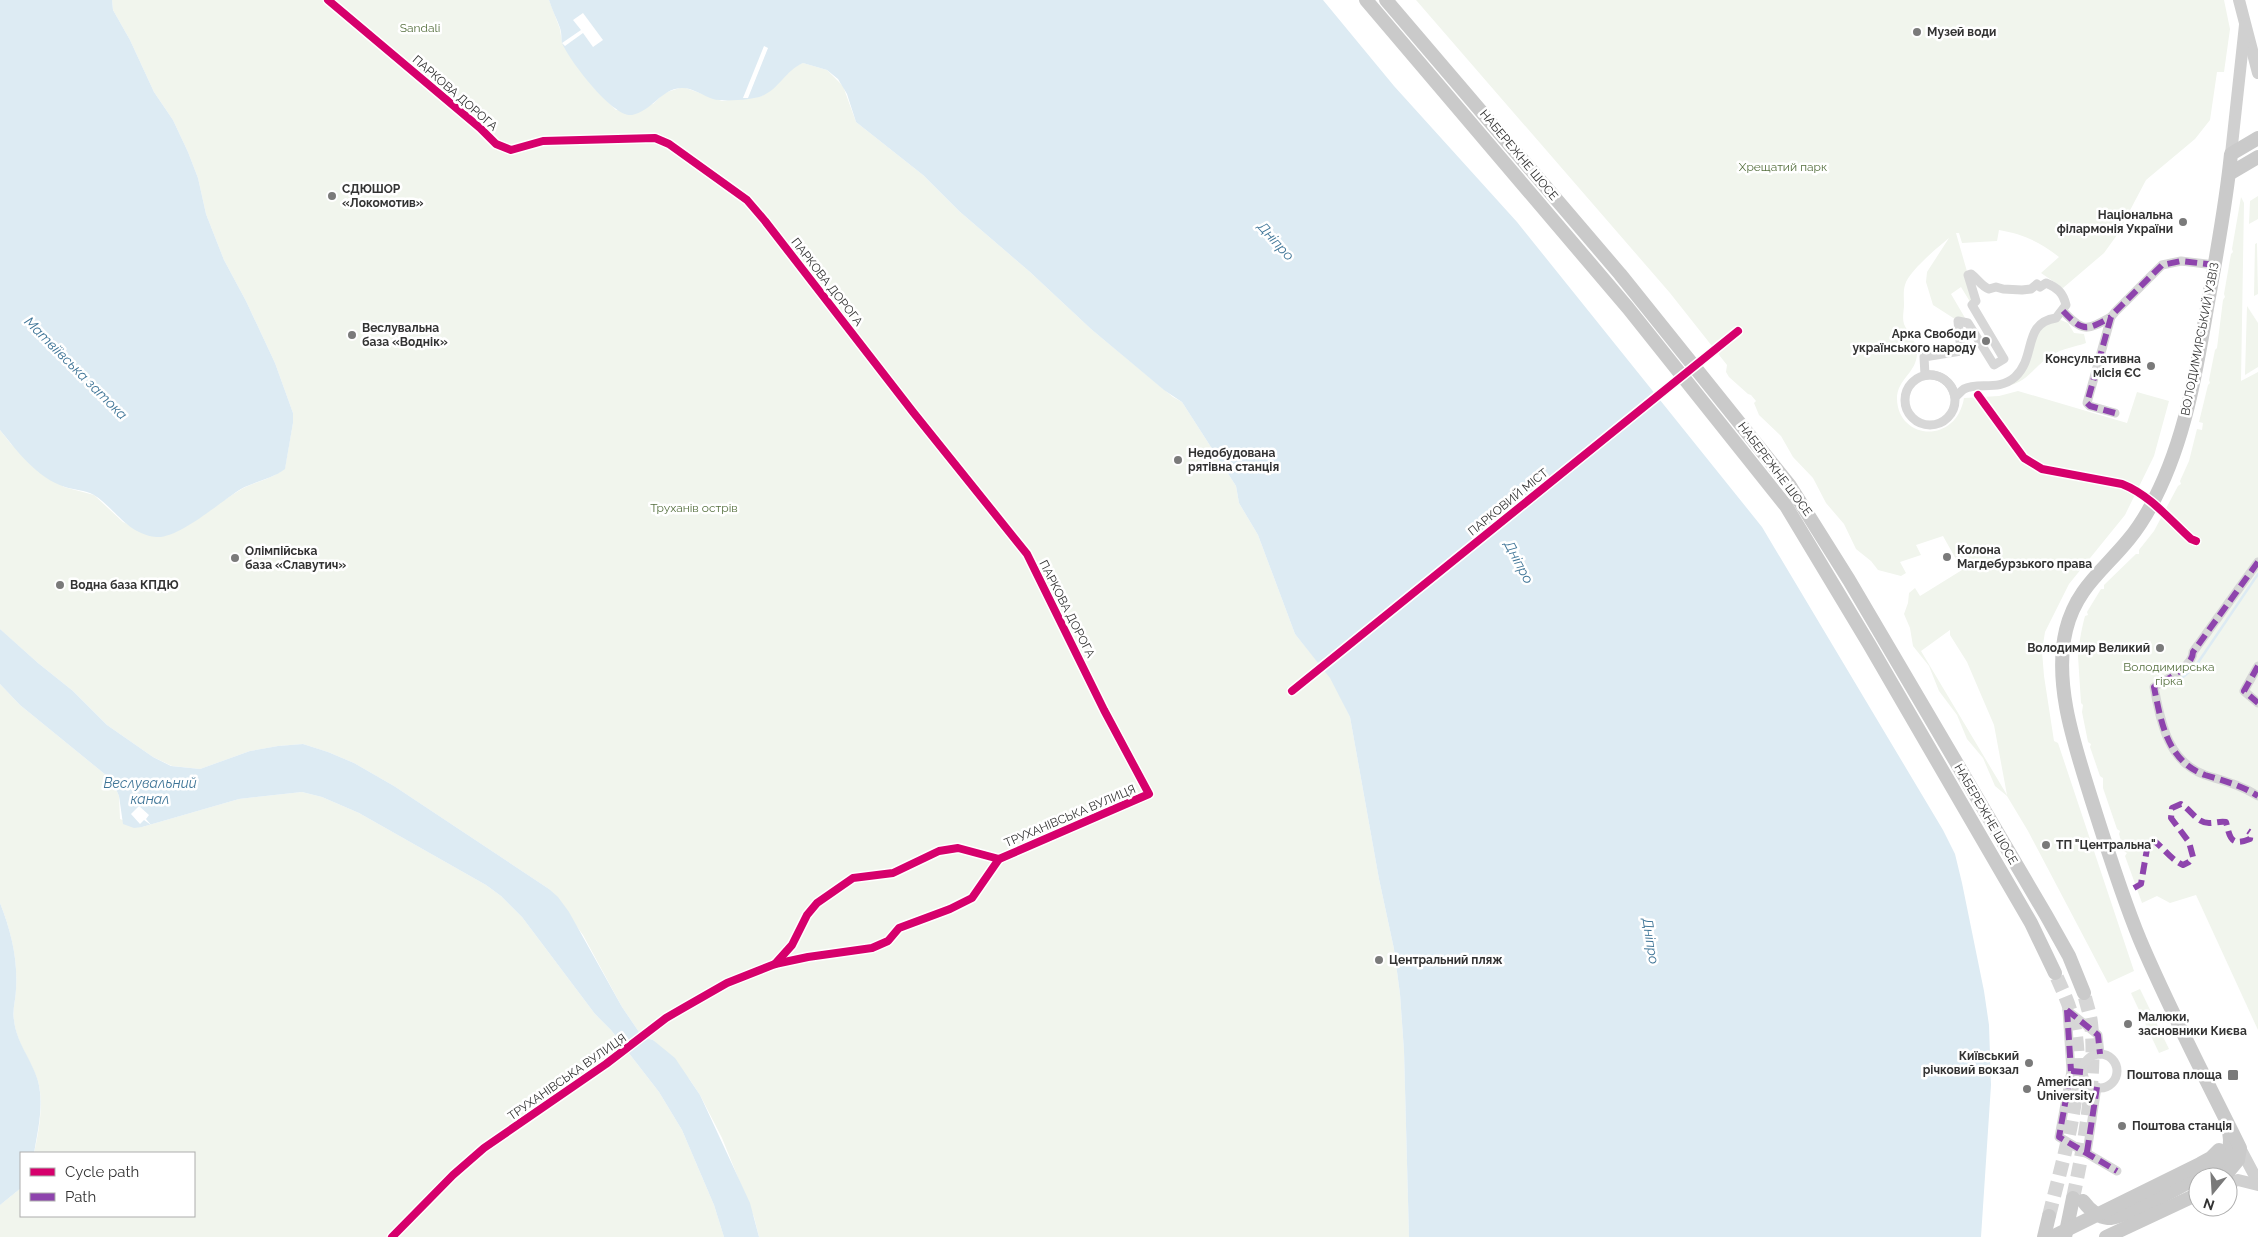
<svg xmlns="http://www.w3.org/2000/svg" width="2258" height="1237" viewBox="0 0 2258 1237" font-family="Raleway,sans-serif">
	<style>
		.green { fill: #f1f5ed; fill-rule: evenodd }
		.water { fill: #ddebf3 }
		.pier { fill: #fff }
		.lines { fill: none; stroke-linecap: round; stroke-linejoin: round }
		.stream { stroke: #ddebf3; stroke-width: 2.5 }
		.primary-tunnel { stroke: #d6d6d6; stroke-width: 14; stroke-dasharray: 14 7; stroke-linecap: butt }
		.street { stroke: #d7d7d7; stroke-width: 9 }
		.secondary { stroke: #d0d0d0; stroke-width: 12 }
		.primary { stroke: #cacaca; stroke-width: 14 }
		.primary-bridge { stroke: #cacaca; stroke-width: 14 }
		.quiet { stroke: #8e44ad; stroke-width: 6; stroke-dasharray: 12 6; stroke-linecap: butt }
		.cycleway-casing { stroke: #fff; stroke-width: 11 }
		.cycleway { stroke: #d6006c; stroke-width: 8 }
		.poi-dot { fill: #7a7a7a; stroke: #fff; stroke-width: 2 }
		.labels { text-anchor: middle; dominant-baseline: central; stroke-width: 5; stroke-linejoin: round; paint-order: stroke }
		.park-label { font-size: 12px; fill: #56703f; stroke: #fff }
		.poi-label { font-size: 12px; font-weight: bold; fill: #333; stroke: #fff; text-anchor: start }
		.street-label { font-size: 12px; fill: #333; stroke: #fff }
		.water-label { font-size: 14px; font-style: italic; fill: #3f7597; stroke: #fff }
	</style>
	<rect width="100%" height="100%" fill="#fff"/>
	<!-- green -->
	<g class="green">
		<path d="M112,0H549L560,29L562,43L595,89L616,110L653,104L664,93L683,87L722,101L762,96L795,66L803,63L827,70L843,86L856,122L923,175L959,211L1030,272L1091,329L1173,397L1182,402L1236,486L1239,503L1258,535L1295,634L1331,678L1350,717L1379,879L1394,949L1400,994L1404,1051L1409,1237H759L754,1217L722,1138L700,1095L690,1080L653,1040L643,1037L639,1032L622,1007L583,935L549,889L394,786L354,763L328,752L303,744L278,746L250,751L200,769L172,766L153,757L107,725L73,691L38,663L2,631L0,629V430L11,444L64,487L94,495L123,522L156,537C187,529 213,506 240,490C255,481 272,480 285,468L293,423V413L275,363L246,301L224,260L206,214L198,178L188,152L173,120L154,92L130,40L113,10Z"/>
		<path d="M1416,0H2224L2230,29L2224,72H2217L2210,120L2195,139L2146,180L2117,235L2104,253L2063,288L2041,273L2059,257C2040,242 2023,234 1999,230L1997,241L1962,243L1959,233H1956L1968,275L1972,305L1961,287L1951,294L1968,323L1958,321L1933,305L1926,282L1927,272L1949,238C1938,247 1908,272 1905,285C1903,291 1904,299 1904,305C1904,310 1902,318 1904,324C1907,332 1917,342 1917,351C1918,373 1897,378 1897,399C1898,440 1956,445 1964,398L1999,396L2018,391L2127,423L2137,392L2169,401L2154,456L2125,515L2069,584L2045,632L2042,651L2044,676L2054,741L2058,743L2134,971L2108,983L2028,831L2007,796L1995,786L1983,758L1967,739L1957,715L1939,691L1929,666L1913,646L1910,628L1904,614L1908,603L1909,593L1915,588L1920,596L1962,570L1943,536L1916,545L1921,555L1900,562L1906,573L1901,576L1878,570L1871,561L1856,549L1844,524L1826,503L1813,478L1793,457L1781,436L1759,415L1754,403L1756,401L1751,395L1748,394L1729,377L1726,372L1727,365L1670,293ZM1950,630V635L1967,662L1994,725L2007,795L1921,651Z"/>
		<path d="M2258,196V219L2249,224L2250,201Z"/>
		<path d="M2241,197L2244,203L2241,381L2258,372V1030L2196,895L2170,903L2157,896L2142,903L2125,856L2127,853L2124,851L2119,834L2120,831L2117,829L2103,788V778L2100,776L2090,747L2091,744L2088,742L2082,712L2083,705L2081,703L2078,656C2079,644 2081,631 2085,616L2088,615L2087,612L2101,589H2104V585L2136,554H2139V550L2154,531L2178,486L2181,484L2180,481L2189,461L2197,429L2202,430L2203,423L2199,422L2208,385L2210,383L2209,380L2215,350L2217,348L2223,300L2225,297L2224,294L2231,254L2233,252L2232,249Z"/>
		<path d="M2257,243L2258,294L2254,296L2255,244Z"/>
		<path d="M2247,306L2258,323V367L2245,375Z"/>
		<path d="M2056,318L2068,323L2074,333L2084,334L2086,343C2075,347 2063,348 2052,355C2031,368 2028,385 1999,387L2015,377L2034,331Z"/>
		<path d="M0,684L20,705L112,780L119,796L120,819L142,827L239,799L302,792L322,797L359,813L486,885L501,896L522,917L595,1014L611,1030L659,1092L682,1130L714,1205L724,1237H0V1205L21,1188V1216H194V1153H34C39,1131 44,1103 38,1081C31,1060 16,1042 14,1020C12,1010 16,999 16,989C18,959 11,931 0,903Z"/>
		<path d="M2140,989L2169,1049L2159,1053L2131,993Z"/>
	</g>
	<!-- water -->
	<g class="water">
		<path d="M0,0H112L113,10L130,40L154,92L173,120L188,152L198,178L206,214L224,260L246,301L275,363L293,413V423L285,469C272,479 256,481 241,489C221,501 179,539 156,537C127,534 115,508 94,495C85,490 74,490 65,487C37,478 17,451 0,430Z"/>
		<path d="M549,0H1323L1394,86L1517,222L1762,527L1943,830L1955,854L1962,883L1984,991L1989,1025L1991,1085L1981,1237H1409L1404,1051L1400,994L1394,949L1379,879L1350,717L1330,678L1295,634L1258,535L1239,503L1236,486L1182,402L1164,390L1091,329L1030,272L959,211L923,175L856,122L847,94L838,79L827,70L803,63C786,70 779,89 762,96C752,100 723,102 713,99C704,96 691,87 681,88C661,89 652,111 632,115C613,118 569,60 562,43C561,39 562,33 560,28C557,19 552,10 549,0Z"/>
		<path d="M0,629L38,663L73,691L107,725L153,757L171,766L200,769L250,751L278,746L303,744L328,752L354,763L394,786L549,889L558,897L569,912L622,1007L639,1032L643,1037L653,1040L675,1058L700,1095L750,1203L759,1237H724L714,1205L682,1130L659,1092L611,1030L595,1014L522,917L501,896L486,885L359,813L322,797L302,792L239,799L142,827L134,828L123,824L119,796L112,780L20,705L0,684Z"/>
		<path d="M0,903C11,931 18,959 16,989C16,999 12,1010 14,1020C16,1042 32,1060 38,1081C44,1104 38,1130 34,1153H21V1188L0,1205Z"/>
	</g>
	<!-- pier -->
	<g class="pier">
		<path d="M583,13L603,40L593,47L583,33L565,46L562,43L581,30L573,20Z"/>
		<path d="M764,46L768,48L748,98H743Z"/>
		<path d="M1656,390L1663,398L1324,672L1317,664Z"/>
		<path d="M139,806L149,815L146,819L151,825L144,820L140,824L131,814Z"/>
	</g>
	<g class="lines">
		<!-- stream -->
		<path class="stream" d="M2183,677L2195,667L2258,574"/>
		<!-- primary-tunnel -->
		<g class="primary-tunnel">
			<path d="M2073,1198C2084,1147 2097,1074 2091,1023C2090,1013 2086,1003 2084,993"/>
			<path d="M2049,1216C2064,1154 2089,1079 2072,1016C2068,1001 2061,987 2055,973"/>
		</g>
		<!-- street -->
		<g class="street">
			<path d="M328,0L480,128L496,144L511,150L543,141L655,138L669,144L747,200L765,221L913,412L1027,554L1104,710L1149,794L999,859L972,898L950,909L899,928L888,941L872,948L808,957L775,964L727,983L685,1007L666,1018L606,1064L484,1148L453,1175L392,1237"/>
			<path d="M1971,274C1978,279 1981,286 1989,289L1996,287L2003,289L2022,290L2031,289L2037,284L2040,287L2046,283C2058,288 2063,293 2066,305L2056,318C2022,323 2037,357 2015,377C1998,392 1978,381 1964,389C1961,391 1958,395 1955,397C1952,382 1940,373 1925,375L1924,357L1961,351L1958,321L1968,323L1994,365L2004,359L1972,305L1976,301L1968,275Z"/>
			<path d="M2063,311C2083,332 2086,331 2111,317"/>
			<circle cx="1930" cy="400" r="25"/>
			<path d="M2115,413L2090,406L2087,403L2111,317L2115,312L2162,265L2181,261L2215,265"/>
			<path d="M2258,562L2193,652C2193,667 2165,680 2154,687C2161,722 2167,761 2205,775C2224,781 2241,785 2258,796"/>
			<path d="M2258,666L2244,691L2258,703"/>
			<path d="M775,964L792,945L807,915L817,903L853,878L893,873L939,851L958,848L999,859"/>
			<path d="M2067,1010L2071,1071"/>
			<path d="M2067,1010L2098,1035L2100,1054"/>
			<circle cx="2100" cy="1071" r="17"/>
			<path d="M2083,1072L2071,1071L2059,1137L2117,1171"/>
			<path d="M2087,1152L2097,1087"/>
		</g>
		<!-- secondary -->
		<g class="secondary">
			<path d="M2239,0L2258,73"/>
			<path d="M2231,154L2245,25"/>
			<path d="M2240,1148L2258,1182"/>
			<path d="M2228,1183L2238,1180L2258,1185"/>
		</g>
		<!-- primary -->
		<g class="primary">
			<path d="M1366,0L1628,308L1786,506L1869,644L2031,923L2055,973"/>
			<path d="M1386,0L1620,274L1790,486L1849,580L2046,915L2069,956L2084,993"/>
			<path d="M2229,174L2258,157"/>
			<path d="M2198,1177C2221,1166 2234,1159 2229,1131"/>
			<path d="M2224,1177L2238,1160L2240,1148C2206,1079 2170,1011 2140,940C2121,894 2106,845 2091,798C2075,746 2053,684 2066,630C2076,588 2104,570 2129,539C2139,527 2148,512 2155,498C2185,439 2196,373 2207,308C2216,257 2226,205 2231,154L2258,138"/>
			<path d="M2083,1201C2089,1209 2098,1217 2108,1218C2124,1219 2181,1186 2198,1177"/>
			<path d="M2044,1237L2049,1216"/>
			<path d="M2065,1237L2073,1198"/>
			<path d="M2106,1237L2198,1194"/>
		</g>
		<!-- primary-bridge -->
		<path class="primary-bridge" d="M2052,1237L2200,1164L2211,1158L2219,1150"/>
		<!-- quiet -->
		<g class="quiet">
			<path d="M2063,311C2083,332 2086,331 2111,317"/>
			<path d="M2115,413L2090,406L2087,403L2111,317L2115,312L2162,265L2181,261L2215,265"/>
			<path d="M2258,562L2193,652C2193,667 2165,680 2154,687C2161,722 2167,761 2205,775C2224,781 2241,785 2258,796"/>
			<path d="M2258,666L2244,691L2258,703"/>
			<path d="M2134,888L2141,884L2148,843L2153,840C2164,848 2170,859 2183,865L2189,862L2193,857L2189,842L2171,818L2172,808L2181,804C2191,810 2197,823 2209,823C2215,823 2220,821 2226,822C2230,837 2230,847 2250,839L2251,833L2248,831"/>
			<path d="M2067,1010L2071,1071"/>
			<path d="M2067,1010L2098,1035L2100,1054"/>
			<path d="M2083,1072L2071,1071L2059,1137L2117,1171"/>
			<path d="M2087,1152L2097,1087"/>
		</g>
		<!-- cycleway casing -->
		<g class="cycleway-casing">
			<g id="cycleway">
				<path d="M328,0L480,128L496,144L511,150L543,141L655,138L669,144L747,200L765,221L913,412L1027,554L1104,710L1149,794L999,859L972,898L950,909L899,928L888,941L872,948L808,957L775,964L727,983L685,1007L666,1018L606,1064L484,1148L453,1175L392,1237"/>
				<path d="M1978,395L2024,458L2042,469L2122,484C2150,495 2170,520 2191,539L2196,541"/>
				<path d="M1292,691L1738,331"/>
				<path d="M775,964L792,945L807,915L817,903L853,878L893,873L939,851L958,848L999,859"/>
			</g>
		</g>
		<!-- cycleway -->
		<use href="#cycleway" class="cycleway"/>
	</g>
	<!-- markers -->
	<g class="poi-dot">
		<circle cx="1917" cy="32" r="5"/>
		<circle cx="332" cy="196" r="5"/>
		<circle cx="2183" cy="222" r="5"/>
		<circle cx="352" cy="335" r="5"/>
		<circle cx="1986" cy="341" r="5"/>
		<circle cx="2151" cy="366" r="5"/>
		<circle cx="1178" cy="460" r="5"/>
		<circle cx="1947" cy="557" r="5"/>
		<circle cx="235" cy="558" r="5"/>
		<circle cx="60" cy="585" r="5"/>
		<circle cx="2160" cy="648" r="5"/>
		<circle cx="2046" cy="845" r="5"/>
		<circle cx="1379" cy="960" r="5"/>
		<circle cx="2128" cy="1024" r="5"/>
		<circle cx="2029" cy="1063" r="5"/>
		<rect x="2227" y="1069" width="12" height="12" rx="2.5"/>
		<circle cx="2027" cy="1089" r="5"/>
		<circle cx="2122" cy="1126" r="5"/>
	</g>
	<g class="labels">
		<!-- park labels -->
		<g class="park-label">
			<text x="420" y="28">Sandali</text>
			<text x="1783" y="167">Хрещатий парк</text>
			<text x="694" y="508">Труханів острів</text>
			<text x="2169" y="667">Володимирська<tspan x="2169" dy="14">гірка</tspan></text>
		</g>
		<!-- poi labels -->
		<g class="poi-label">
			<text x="1927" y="32">Музей води</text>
			<text x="342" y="189">СДЮШОР<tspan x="342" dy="14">«Локомотив»</tspan></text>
			<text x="2173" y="215" text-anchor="end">Національна<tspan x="2173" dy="14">філармонія України</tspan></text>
			<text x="362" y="328">Веслувальна<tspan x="362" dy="14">база «Воднік»</tspan></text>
			<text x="1976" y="334" text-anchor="end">Арка Свободи<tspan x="1976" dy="14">українського народу</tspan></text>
			<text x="2141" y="359" text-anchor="end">Консультативна<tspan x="2141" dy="14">місія ЄС</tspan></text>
			<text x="1188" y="453">Недобудована<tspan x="1188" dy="14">рятівна станція</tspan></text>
			<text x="1957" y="550">Колона<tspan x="1957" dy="14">Магдебурзького права</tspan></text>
			<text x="245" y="551">Олімпійська<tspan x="245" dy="14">база «Славутич»</tspan></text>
			<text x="70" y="585">Водна база КПДЮ</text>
			<text x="2150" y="648" text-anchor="end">Володимир Великий</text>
			<text x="2056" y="845">ТП "Центральна"</text>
			<text x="1389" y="960">Центральний пляж</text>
			<text x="2138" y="1017">Малюки,<tspan x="2138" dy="14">засновники Києва</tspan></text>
			<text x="2019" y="1056" text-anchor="end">Київський<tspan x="2019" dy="14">річковий вокзал</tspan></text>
			<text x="2222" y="1075" text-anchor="end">Поштова площа</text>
			<text x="2037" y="1082">American<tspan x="2037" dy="14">University</tspan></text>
			<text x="2132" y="1126">Поштова станція</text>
		</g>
		<!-- street labels -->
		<g class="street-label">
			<text transform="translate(455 93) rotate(41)">ПАРКОВА ДОРОГА</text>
			<text transform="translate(1519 155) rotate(50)">НАБЕРЕЖНЕ ШОСЕ</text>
			<text transform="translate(827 282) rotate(52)">ПАРКОВА ДОРОГА</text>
			<text transform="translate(2200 339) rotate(-79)">ВОЛОДИМИРСЬКИЙ УЗВІЗ</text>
			<text transform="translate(1775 469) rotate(53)">НАБЕРЕЖНЕ ШОСЕ</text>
			<text transform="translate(1508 502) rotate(-39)">ПАРКОВИЙ МІСТ</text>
			<text transform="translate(1067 609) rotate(63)">ПАРКОВА ДОРОГА</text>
			<text transform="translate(1986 814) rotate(60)">НАБЕРЕЖНЕ ШОСЕ</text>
			<text transform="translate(1070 816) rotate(-23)">ТРУХАНІВСЬКА ВУЛИЦЯ</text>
			<text transform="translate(567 1077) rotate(-35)">ТРУХАНІВСЬКА ВУЛИЦЯ</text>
		</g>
		<!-- water labels -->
		<g class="water-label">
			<text transform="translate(1276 241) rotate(48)">Дніпро</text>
			<text transform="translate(76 368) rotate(45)">Матвіївська затока</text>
			<text transform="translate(1519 562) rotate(62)">Дніпро</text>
			<text x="150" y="783">Веслувальний<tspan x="150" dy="16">канал</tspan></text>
			<text transform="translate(1651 941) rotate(81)">Дніпро</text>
		</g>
	</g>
	<!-- legend -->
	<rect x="20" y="1152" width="175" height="65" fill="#ffffff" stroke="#adadad"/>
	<rect x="30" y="1168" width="25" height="8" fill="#d6006c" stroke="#adadad"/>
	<text x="65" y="1177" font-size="15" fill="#333333">Cycle path</text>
	<rect x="30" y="1193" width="25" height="8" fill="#8e44ad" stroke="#adadad"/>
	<text x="65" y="1202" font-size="15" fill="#333333">Path</text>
	<!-- north arrow -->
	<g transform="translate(2213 1192) rotate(198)"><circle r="24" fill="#ffffff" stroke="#adadad"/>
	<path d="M0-4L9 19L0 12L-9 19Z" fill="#7a7a7a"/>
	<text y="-8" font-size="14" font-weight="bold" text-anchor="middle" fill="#333333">N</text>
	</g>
</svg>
